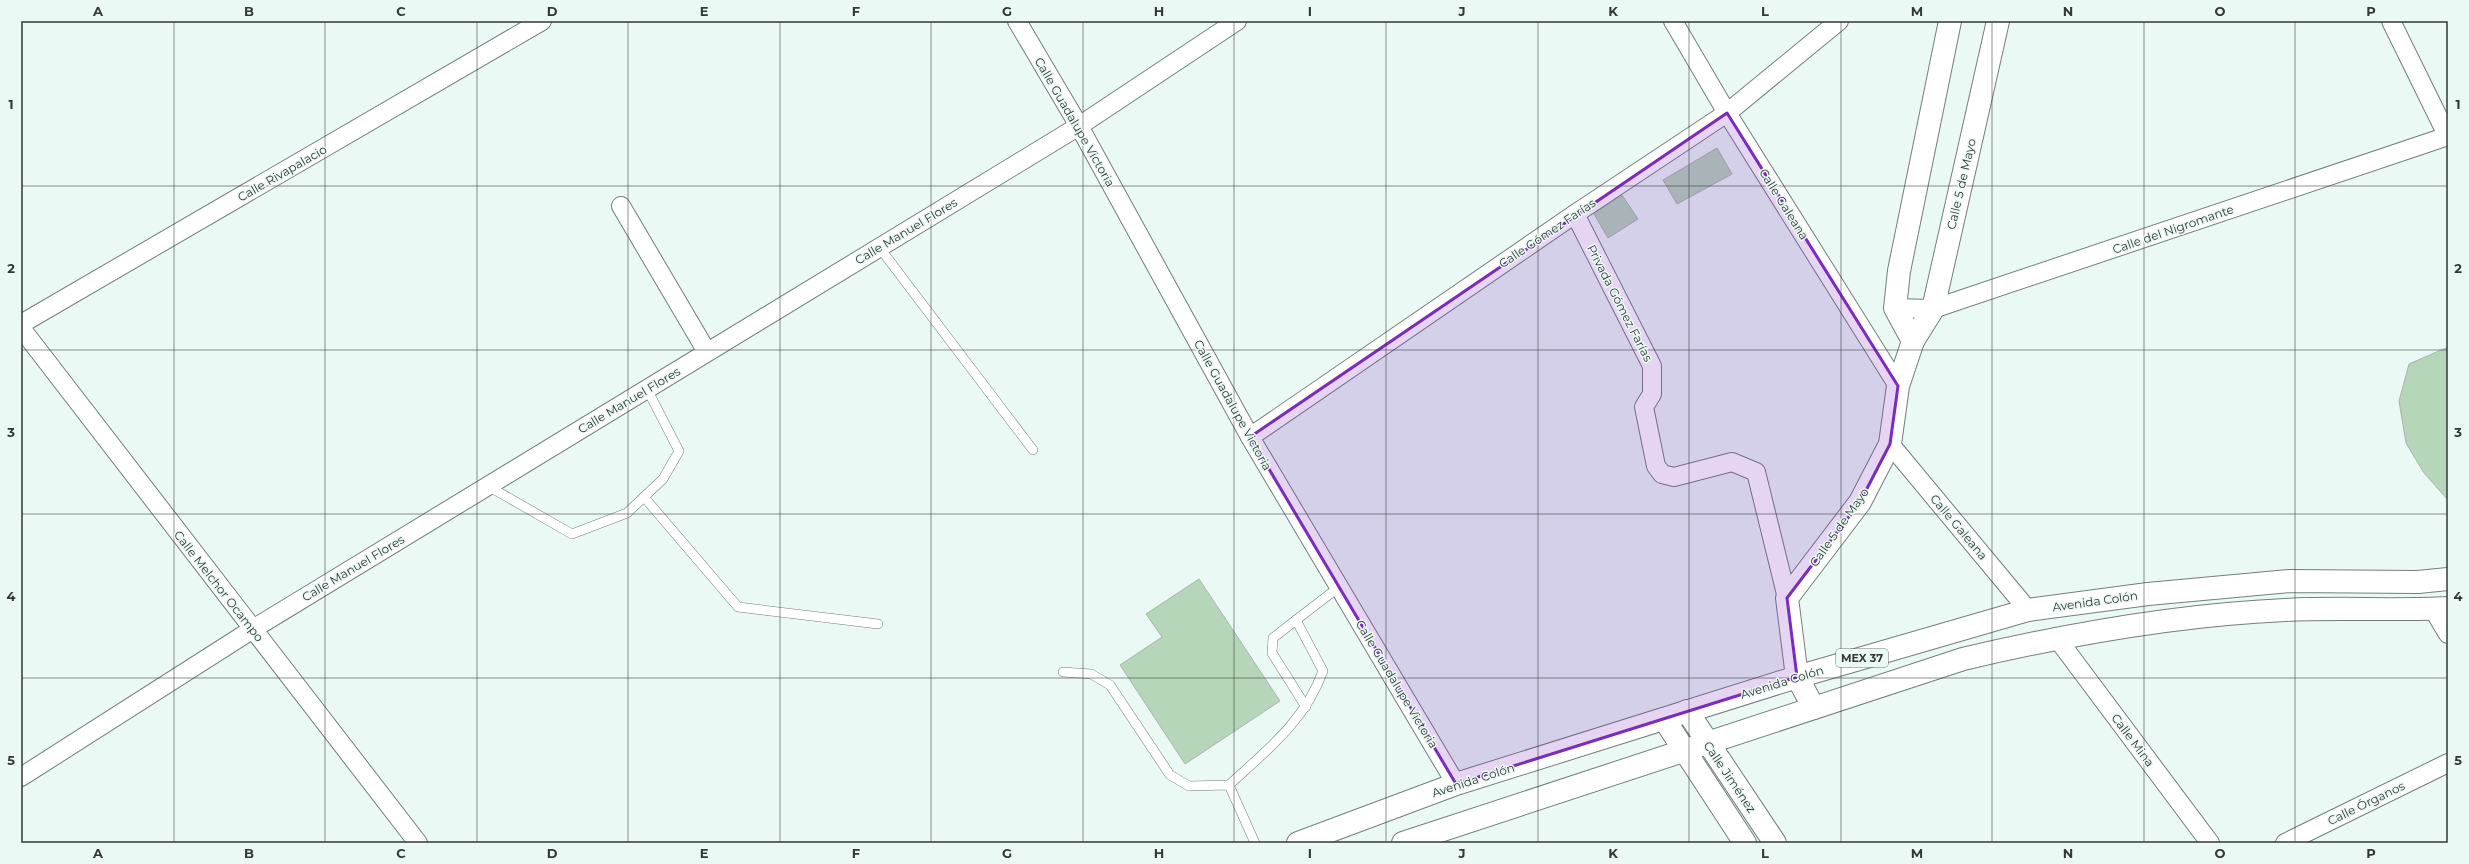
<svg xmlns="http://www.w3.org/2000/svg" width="2469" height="864" viewBox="0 0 2469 864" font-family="Montserrat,sans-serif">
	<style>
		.building { fill: #b5d6b8; stroke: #acb5ac }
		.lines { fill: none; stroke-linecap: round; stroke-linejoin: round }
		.lane-casing { stroke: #737f7b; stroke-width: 10 }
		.street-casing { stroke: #737f7b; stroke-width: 20 }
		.secondary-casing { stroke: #737f7b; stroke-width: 24 }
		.primary-casing { stroke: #737f7b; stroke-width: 24 }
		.lane { stroke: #fff; stroke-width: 9 }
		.street { stroke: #fff; stroke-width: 18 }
		.secondary { stroke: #fff; stroke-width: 22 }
		.primary { stroke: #fff; stroke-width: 22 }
		.marked { fill: #7b2cbf; fill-opacity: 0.2; stroke: #7b2cbf; stroke-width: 3; stroke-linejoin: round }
		.grid { fill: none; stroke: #333836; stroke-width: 1; stroke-opacity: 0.55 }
		.labels { text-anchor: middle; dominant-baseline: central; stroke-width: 3; stroke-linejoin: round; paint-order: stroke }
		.shield { fill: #ebf9f4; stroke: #6a726f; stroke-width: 1 }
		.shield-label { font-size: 11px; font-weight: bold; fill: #333836 }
		.street-label { font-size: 12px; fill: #333836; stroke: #ebf9f4 }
		.neatline { fill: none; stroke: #333836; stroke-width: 1.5 }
		.grid-label { font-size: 13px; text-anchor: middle; font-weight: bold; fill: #333836 }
	</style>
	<rect width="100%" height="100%" fill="#ebf9f4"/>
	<!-- building -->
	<g class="building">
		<path d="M1717,148L1732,174L1677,204L1663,180Z"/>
		<path d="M1622,195L1638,219L1608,238L1594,214Z"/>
		<path d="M2448,347V500L2424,473L2406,443L2399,401L2409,364Z"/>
		<path d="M1199,579L1280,701L1185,764L1120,665L1162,637L1146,614Z"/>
	</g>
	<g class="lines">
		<!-- lane casing -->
		<g class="lane-casing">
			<g id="lane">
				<path d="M879,247L1033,450"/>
				<path d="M488,486L572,534L627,513L663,479L679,451L647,389"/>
				<path d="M644,497L738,607L878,624"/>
				<path d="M1296,620L1273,638L1272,653L1306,707"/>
				<path d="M1063,672L1091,674L1110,685L1170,775L1189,786L1229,785L1255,843"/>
				<path d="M1229,785C1267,750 1305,721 1323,671L1296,620L1339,587"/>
			</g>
		</g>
		<!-- street casing -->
		<g class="street-casing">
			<g id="street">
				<path d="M1017,21L1079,126L1250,437L1456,784"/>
				<path d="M1673,21L1727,113L1898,386"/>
				<path d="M2391,21L2448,137"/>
				<path d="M621,206L707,352"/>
				<path d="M1575,214L1652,366V394L1644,407L1656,466L1662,474L1674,477L1732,462L1756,472L1787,598"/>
				<path d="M1895,308L1933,309L2448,136"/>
				<path d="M21,324L542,21"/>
				<path d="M21,328L418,843"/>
				<path d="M1250,437L1575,214L1727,113L1839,21"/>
				<path d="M1890,444L2028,610"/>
				<path d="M2433,609L2448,634"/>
				<path d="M2056,637L2210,843"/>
				<path d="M21,777L253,629L1079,126L1237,21"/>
				<path d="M2285,843L2448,763"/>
			</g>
		</g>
		<!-- secondary casing -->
		<g class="secondary-casing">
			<g id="secondary">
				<path d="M1913,341L1895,308L1899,271L1950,21"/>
				<path d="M1814,708L1797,677L1787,598L1860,502L1890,444L1898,386L1913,341L1933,309L1998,21"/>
				<path d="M1687,711L1775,843"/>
				<path d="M1664,719L1745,843"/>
			</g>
		</g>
		<!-- primary casing -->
		<g class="primary-casing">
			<g id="primary">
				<path d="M1298,843L1456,784L1797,677L2028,610L2148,594L2289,581L2418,582L2448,579"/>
				<path d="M1403,843L1963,659C2069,634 2176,615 2285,610C2339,607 2394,611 2448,608"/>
			</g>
		</g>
		<!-- lane -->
		<use href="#lane" class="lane"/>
		<!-- street -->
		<use href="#street" class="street"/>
		<!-- secondary -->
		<use href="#secondary" class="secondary"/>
		<!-- primary -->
		<use href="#primary" class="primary"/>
	</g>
	<!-- marked area -->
	<path class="marked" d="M1727,113L1898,386L1890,444L1860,502L1787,598L1797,677L1456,784L1250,437Z"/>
	<!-- grid -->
	<path class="grid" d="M174,21V843M325,21V843M477,21V843M628,21V843M780,21V843M931,21V843M1083,21V843M1234,21V843M1386,21V843M1538,21V843M1689,21V843M1841,21V843M1992,21V843M2144,21V843M2295,21V843M21,186H2448M21,350H2448M21,514H2448M21,678H2448"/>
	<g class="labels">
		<!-- shield labels -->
		<rect class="shield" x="1836" y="649" width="52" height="18" rx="3"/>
		<g class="shield-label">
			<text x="1862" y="658">MEX 37</text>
		</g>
		<!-- street labels -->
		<g class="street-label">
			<text transform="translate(1075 122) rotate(60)">Calle Guadalupe Victoria</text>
			<text transform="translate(282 173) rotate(-30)">Calle Rivapalacio</text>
			<text transform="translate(1961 184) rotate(-77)">Calle 5 de Mayo</text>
			<text transform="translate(1784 204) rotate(58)">Calle Galeana</text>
			<text transform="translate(2173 229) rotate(-19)">Calle del Nigromante</text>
			<text transform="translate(906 231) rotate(-31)">Calle Manuel Flores</text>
			<text transform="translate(1547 233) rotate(-34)">Calle Gómez Farías</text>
			<text transform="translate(1620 303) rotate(63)">Privada Gómez Farías</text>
			<text transform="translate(629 400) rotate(-31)">Calle Manuel Flores</text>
			<text transform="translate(1233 405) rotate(61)">Calle Guadalupe Victoria</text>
			<text transform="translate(1839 527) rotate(-55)">Calle 5 de Mayo</text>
			<text transform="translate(1959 527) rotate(50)">Calle Galeana</text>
			<text transform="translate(353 568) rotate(-31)">Calle Manuel Flores</text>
			<text transform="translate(219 586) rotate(52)">Calle Melchor Ocampo</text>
			<text transform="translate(2095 601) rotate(-8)">Avenida Colón</text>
			<text transform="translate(1782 682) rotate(-17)">Avenida Colón</text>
			<text transform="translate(1397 684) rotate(59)">Calle Guadalupe Victoria</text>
			<text transform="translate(2133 740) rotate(53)">Calle Mina</text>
			<text transform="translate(1730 777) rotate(56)">Calle Jiménez</text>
			<text transform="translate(1473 780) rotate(-18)">Avenida Colón</text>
			<text transform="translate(2366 803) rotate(-26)">Calle Órganos</text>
		</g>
	</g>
	<!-- border -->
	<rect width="2469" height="864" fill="none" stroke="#ebf9f4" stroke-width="44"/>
	<rect x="22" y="22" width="2425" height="820" class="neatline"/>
	<g class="grid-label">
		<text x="98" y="16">A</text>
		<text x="249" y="16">B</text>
		<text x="401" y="16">C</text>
		<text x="552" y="16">D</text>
		<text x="704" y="16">E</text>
		<text x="856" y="16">F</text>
		<text x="1007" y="16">G</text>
		<text x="1159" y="16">H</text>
		<text x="1310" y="16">I</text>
		<text x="1462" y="16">J</text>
		<text x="1613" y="16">K</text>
		<text x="1765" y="16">L</text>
		<text x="1917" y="16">M</text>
		<text x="2068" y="16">N</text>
		<text x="2220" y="16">O</text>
		<text x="2371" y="16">P</text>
		<text x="11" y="109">1</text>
		<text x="2458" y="109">1</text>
		<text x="11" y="273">2</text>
		<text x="2458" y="273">2</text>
		<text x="11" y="437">3</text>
		<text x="2458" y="437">3</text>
		<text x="11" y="601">4</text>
		<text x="2458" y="601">4</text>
		<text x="11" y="765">5</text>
		<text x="2458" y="765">5</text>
		<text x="98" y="858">A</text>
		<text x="249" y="858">B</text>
		<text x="401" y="858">C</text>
		<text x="552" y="858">D</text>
		<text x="704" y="858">E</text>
		<text x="856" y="858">F</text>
		<text x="1007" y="858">G</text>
		<text x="1159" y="858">H</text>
		<text x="1310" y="858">I</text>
		<text x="1462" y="858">J</text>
		<text x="1613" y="858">K</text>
		<text x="1765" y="858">L</text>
		<text x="1917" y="858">M</text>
		<text x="2068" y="858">N</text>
		<text x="2220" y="858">O</text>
		<text x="2371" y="858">P</text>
	</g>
</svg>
